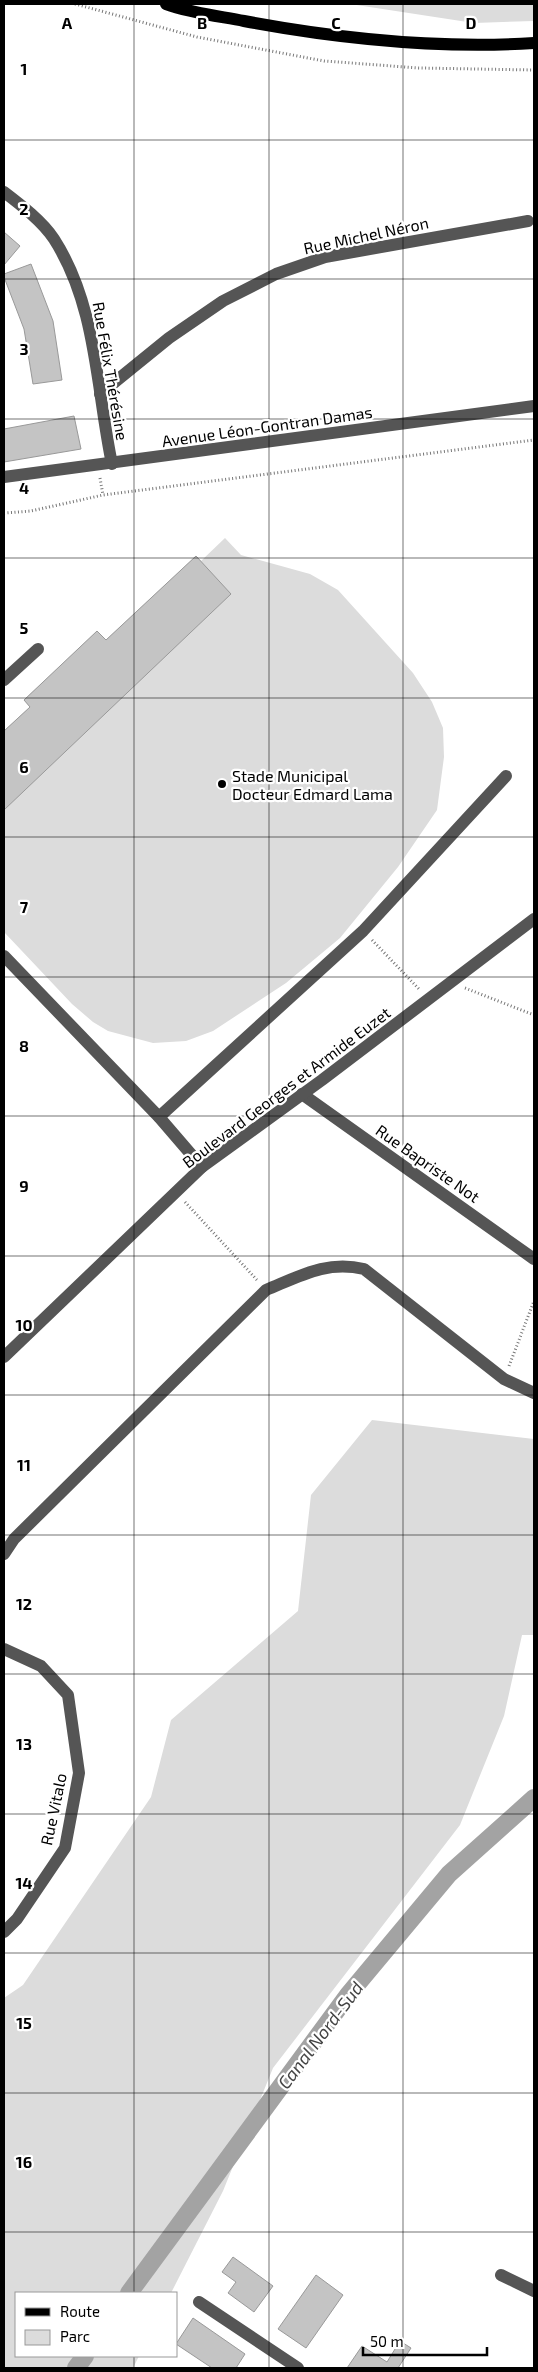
<svg xmlns="http://www.w3.org/2000/svg" width="538" height="2372" viewBox="0 0 538 2372" font-family="'Exo 2',sans-serif">
	<style>
		.green { fill: #dcdcdc }
		.lines { fill: none; stroke-linecap: round; stroke-linejoin: round }
		.canal { stroke: #a3a3a3; stroke-width: 18 }
		.building { fill: #c4c4c4; stroke: #999 }
		.path { stroke: #777; stroke-width: 3; stroke-dasharray: 1 2.5; stroke-linecap: butt }
		.minor { stroke: #555; stroke-width: 12 }
		.major { stroke: #000; stroke-width: 12 }
		.grid { fill: none; stroke: #000; stroke-width: 1; stroke-opacity: 0.55 }
		.poi-dot { fill: #000; stroke: #fff; stroke-width: 2 }
		.labels { text-anchor: middle; dominant-baseline: central; stroke-width: 4.5; stroke-linejoin: round; paint-order: stroke }
		.street-label { font-size: 16px; fill: #000; stroke: #fff }
		.poi-label { font-size: 16px; fill: #000; stroke: #fff; text-anchor: start }
		.water-label { font-size: 18px; font-style: italic; fill: #444; stroke: #fff }
		.grid-label { font-size: 16px; text-anchor: middle; font-weight: bold; fill: #000; stroke: #fff; stroke-width: 4.5; stroke-linejoin: round; paint-order: stroke }
	</style>
	<rect width="100%" height="100%" fill="#fff"/>
	<!-- green -->
	<g class="green">
		<path d="M350,4H534V21L474,23Z"/>
		<path d="M225,538L241,555L310,574L338,590L413,673L432,702L443,728L444,757L437,810L398,867L340,938L286,983L213,1031L186,1041L153,1043L108,1031L93,1022L72,1004L4,932V731L30,707L24,700L97,631L106,640L196,556L201,561Z"/>
		<path d="M372,1420L534,1439V1635H522L504,1716L460,1825L273,2068L223,2191L171,2293H16V2356H139L133,2368H4V1998L23,1985L151,1797L171,1720L298,1611L311,1495Z"/>
	</g>
	<g class="lines">
		<!-- canal -->
		<g class="canal">
			<path d="M129,2293L348,1995L449,1874L534,1798"/>
			<path d="M76,2368L85,2356"/>
		</g>
	</g>
	<!-- building -->
	<g class="building">
		<path d="M4,232L20,246L4,265Z"/>
		<path d="M31,264L53,321L62,380L33,384L24,329L4,277V274Z"/>
		<path d="M74,416L81,449L4,462V429Z"/>
		<path d="M196,556L231,594L4,810V731L30,707L24,700L97,631L106,640Z"/>
		<path d="M233,2257L273,2286L254,2312L228,2293L236,2282L222,2272Z"/>
		<path d="M316,2275L343,2295L306,2348L278,2329Z"/>
		<path d="M193,2318L245,2354L236,2368H212L176,2344Z"/>
		<path d="M400,2341L411,2348L398,2368H347L362,2346L387,2362Z"/>
	</g>
	<g class="lines">
		<!-- path -->
		<g class="path">
			<path d="M75,4L197,37L324,61L419,68L534,70"/>
			<path d="M100,478L103,495"/>
			<path d="M4,513L31,511L103,495L534,440"/>
			<path d="M372,940L419,989"/>
			<path d="M465,988L534,1015"/>
			<path d="M185,1202L257,1280"/>
			<path d="M509,1366L534,1301"/>
		</g>
		<!-- minor -->
		<g class="minor">
			<path d="M4,192C21,205 42,221 54,239C97,306 96,388 112,464"/>
			<path d="M100,394L169,338L223,301L276,274L325,257L528,221"/>
			<path d="M4,477L534,406"/>
			<path d="M4,680L38,649"/>
			<path d="M4,956L159,1117L202,1167"/>
			<path d="M302,1094L534,1259"/>
			<path d="M159,1117L363,931L506,776"/>
			<path d="M4,1357L202,1167L322,1080L534,919"/>
			<path d="M4,1554L14,1539L266,1290C300,1276 327,1260 364,1269L504,1379L534,1393"/>
			<path d="M4,1649L41,1666L68,1695L79,1773L65,1848L17,1919L4,1932"/>
			<path d="M501,2275L534,2291"/>
			<path d="M199,2302L298,2368"/>
		</g>
		<!-- major -->
		<path class="major" d="M166,4C191,13 218,16 244,21C340,39 436,49 534,43"/>
	</g>
	<!-- grid -->
	<path class="grid" d="M134,4V2293M269,4V2368M403,4V2368M4,140H534M4,279H534M4,419H534M4,558H534M4,698H534M4,837H534M4,977H534M4,1116H534M4,1256H534M4,1395H534M4,1535H534M4,1674H534M4,1814H534M4,1953H534M4,2093H534M4,2232H534M134,2356V2368"/>
	<!-- markers -->
	<circle class="poi-dot" cx="222" cy="784" r="5"/>
	<g class="labels">
		<!-- street labels -->
		<g class="street-label">
			<text transform="translate(366 235) rotate(-12)">Rue Michel Néron</text>
			<text transform="translate(111 371) rotate(80)">Rue Félix Thérésine</text>
			<text transform="translate(267 426) rotate(-8)">Avenue Léon-Gontran Damas</text>
			<text transform="translate(286 1087) rotate(-37)">Boulevard Georges et Armide Euzet</text>
			<text transform="translate(428 1163) rotate(35)">Rue Bapriste Not</text>
			<text transform="translate(53 1809) rotate(-78)">Rue Vitalo</text>
		</g>
		<!-- poi labels -->
		<g class="poi-label">
			<text x="232" y="775">Stade Municipal<tspan x="232" dy="18">Docteur Edmard Lama</tspan></text>
		</g>
		<!-- water labels -->
		<g class="water-label">
			<text transform="translate(320 2035) rotate(-53)">Canal Nord-Sud</text>
		</g>
	</g>
	<g class="grid-label">
		<text x="67" y="29">A</text>
		<text x="202" y="29">B</text>
		<text x="336" y="29">C</text>
		<text x="471" y="29">D</text>
		<text x="24" y="75">1</text>
		<text x="24" y="215">2</text>
		<text x="24" y="355">3</text>
		<text x="24" y="494">4</text>
		<text x="24" y="634">5</text>
		<text x="24" y="773">6</text>
		<text x="24" y="913">7</text>
		<text x="24" y="1052">8</text>
		<text x="24" y="1192">9</text>
		<text x="24" y="1331">10</text>
		<text x="24" y="1471">11</text>
		<text x="24" y="1610">12</text>
		<text x="24" y="1750">13</text>
		<text x="24" y="1889">14</text>
		<text x="24" y="2029">15</text>
		<text x="24" y="2168">16</text>
	</g>
	<!-- border -->
	<rect width="538" height="2372" fill="none" stroke="#000000" stroke-width="10"/>
	<!-- legend -->
	<rect x="15" y="2292" width="162" height="65" fill="#ffffff" stroke="#999999"/>
	<rect x="25" y="2308" width="25" height="8" fill="#000000" stroke="#999999"/>
	<text x="60" y="2317" font-size="15" fill="#000000">Route</text>
	<rect x="25" y="2330" width="25" height="15" fill="#dcdcdc" stroke="#999999"/>
	<text x="60" y="2342" font-size="15" fill="#000000">Parc</text>
	<!-- scale -->
	<path d="M363 2347v8h124v-8" fill="none" stroke="#000000" stroke-width="2.5"/>
	<text x="370" y="2347" font-size="15" fill="#000000" stroke="#ffffff" stroke-width="4" paint-order="stroke">50 m</text>
</svg>
